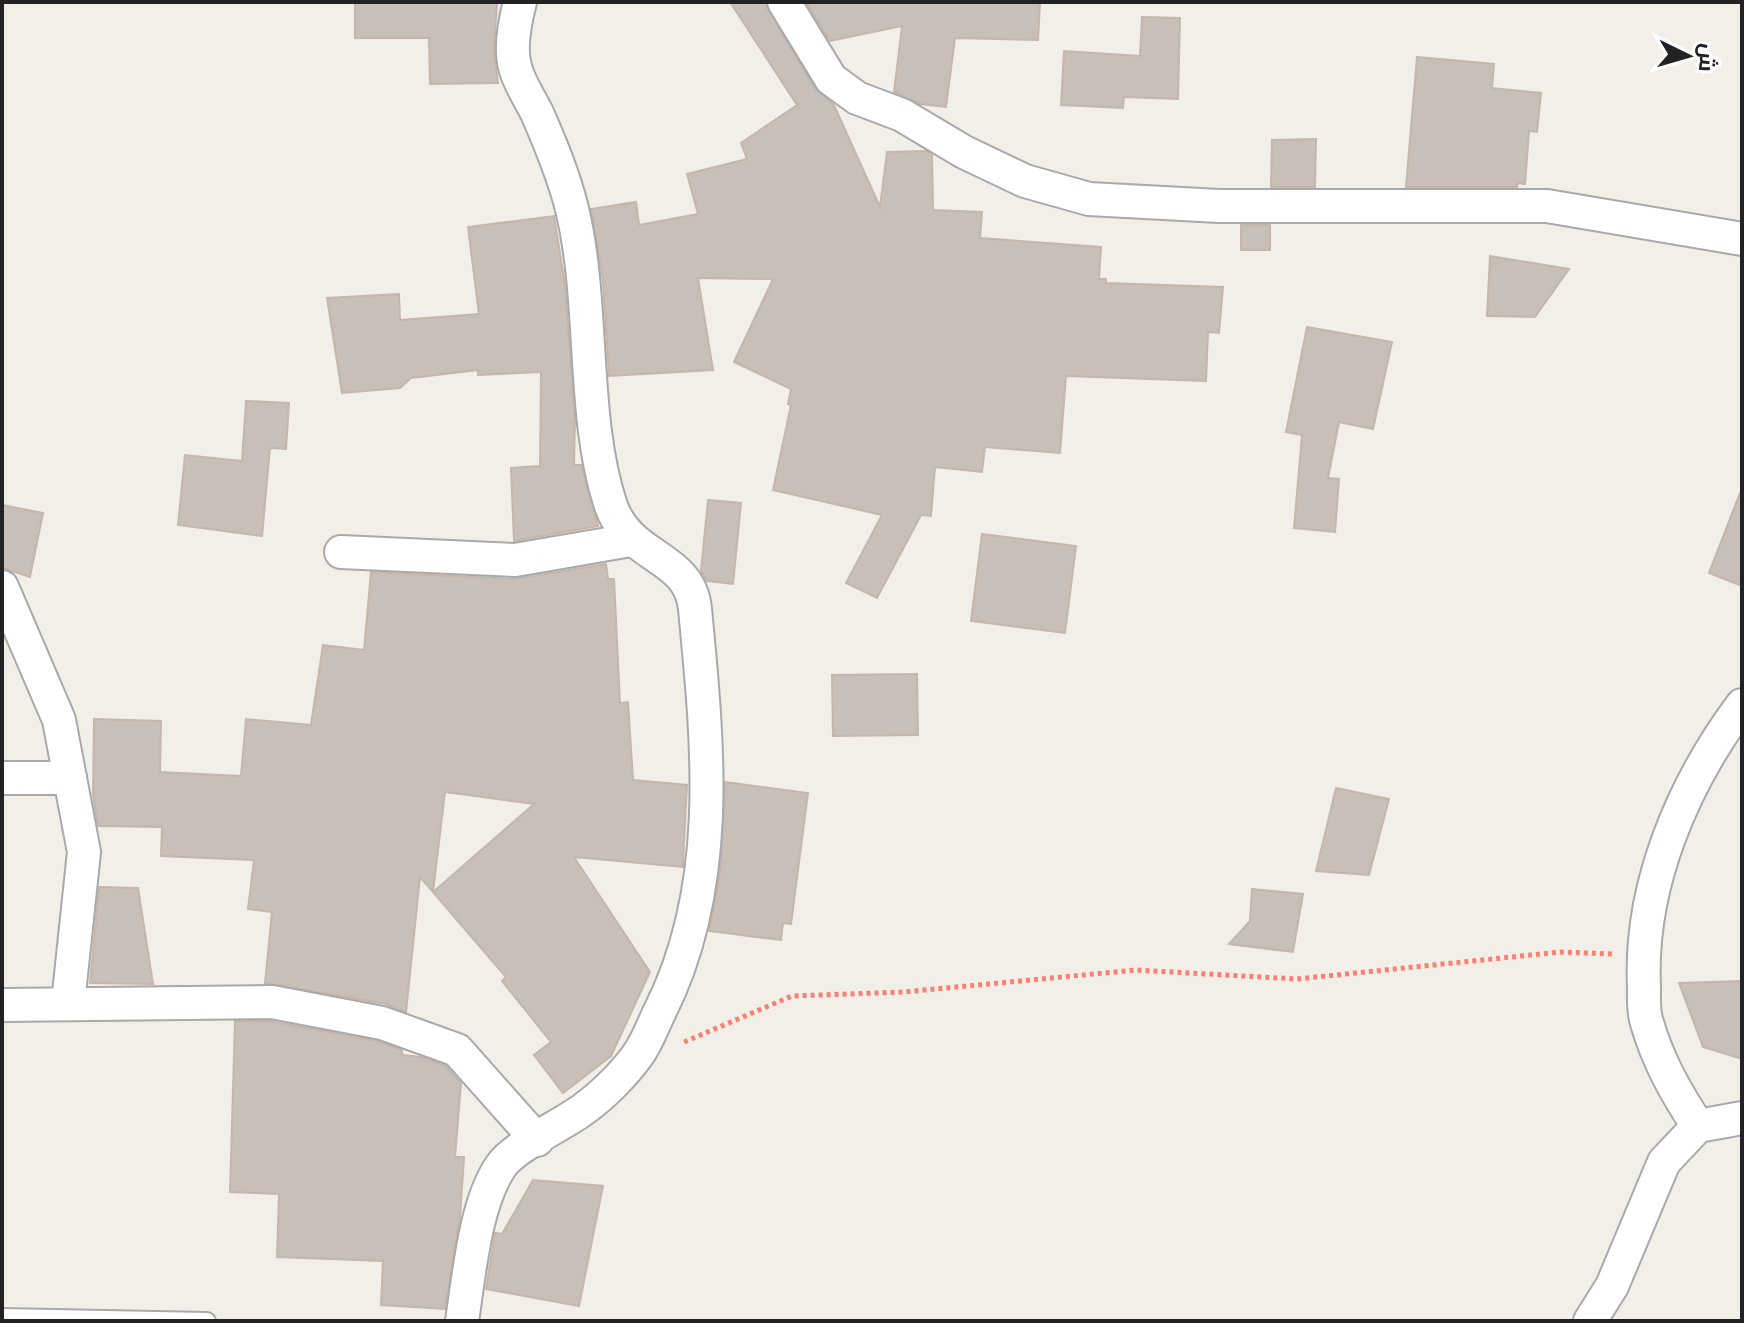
<svg xmlns="http://www.w3.org/2000/svg" width="1744" height="1323" viewBox="0 0 1744 1323" font-family="'Sofia Sans Condensed',Cairo,sans-serif">
	<style>
		.building { fill: #c7bfb8; stroke: #c4b6ab; stroke-width: 2 }
		.lines { fill: none; stroke-linecap: round; stroke-linejoin: round }
		.lane-casing { stroke: #a9a9a9; stroke-width: 20 }
		.street-casing { stroke: #a9a9a9; stroke-width: 36 }
		.path { stroke: #fa8072; stroke-width: 5; stroke-dasharray: 4 4; stroke-linecap: butt }
		.lane { stroke: #fff; stroke-width: 16 }
		.street { stroke: #fff; stroke-width: 32 }
	</style>
	<rect width="100%" height="100%" fill="#f2efe9"/>
	<!-- building -->
	<g class="building">
		<path d="M355,2H497L494,51L498,83L430,84L429,38H355Z"/>
		<path d="M730,2H765L815,89L834,105L880,207L887,152L926,151L932,155L933,210L982,212L980,238L1101,247L1099,279H1106V283L1223,287L1219,333L1208,332L1206,381L1066,376L1060,453L985,447L982,472L935,467L931,516L921,515L877,598L846,583L882,515L773,490L791,405L788,404L791,389L734,362L773,279L698,278L713,370L609,376L603,281L591,209L636,202L639,225L698,214L687,174L747,159L741,143L797,105Z"/>
		<path d="M806,2H1040L1038,40L955,38L946,107L920,104L894,92L902,26L830,41Z"/>
		<path d="M1142,17L1180,18L1178,99L1124,97L1123,108L1061,105L1064,51L1140,56Z"/>
		<path d="M1417,57L1494,64L1492,88L1541,93L1537,132L1529,131L1525,184L1518,183L1517,187H1406Z"/>
		<path d="M1316,139L1315,187H1271L1272,140Z"/>
		<path d="M554,216L565,285L575,418L574,465H581L598,526L514,541L511,468L540,466L541,372L478,375V370L411,378L400,388L342,393L327,298L399,294L400,320L479,314L468,227Z"/>
		<rect x="1241" y="225" width="29" height="25"/>
		<path d="M1490,256L1569,269L1535,317L1487,316Z"/>
		<path d="M1307,327L1392,342L1373,429L1339,422L1328,478L1339,479L1335,532L1294,528L1302,435L1286,432Z"/>
		<path d="M246,401L289,403L286,449L270,448L262,536L178,525L185,455L242,461Z"/>
		<path d="M1740,493H1742V586L1709,573Z"/>
		<path d="M708,500L741,503L733,584L707,581L701,571Z"/>
		<path d="M2,505L43,513L30,577L2,568Z"/>
		<path d="M982,534L1076,546L1065,633L971,621Z"/>
		<path d="M606,564L608,579H614L620,703L628,702L633,780L687,785L683,862V867L574,857L650,972L611,1056L563,1093L534,1055L551,1042L502,981L506,977L433,892L534,804L445,792L433,892L420,877L406,1012L386,1004L265,983L272,912L248,909L254,860L161,856L162,827L98,826L93,795L94,719L161,721L160,772L241,776L246,719L311,725L323,645L364,650L371,572L514,579Z"/>
		<path d="M917,674L918,735L833,736L832,675Z"/>
		<path d="M725,782L808,793L791,924L783,923L781,940L709,931L721,866Z"/>
		<path d="M1336,788L1389,799L1369,875L1316,871Z"/>
		<path d="M99,887L138,888L153,984L90,983Z"/>
		<path d="M1252,889L1303,894L1293,952L1229,944L1250,921Z"/>
		<path d="M1742,981V1059L1703,1047L1679,983Z"/>
		<path d="M235,1021H270L377,1041L402,1050V1055L421,1057L446,1066L461,1083L455,1157H464L460,1217L445,1309L381,1305L383,1261L277,1257L279,1194L230,1192Z"/>
		<path d="M533,1180L603,1186L579,1306L486,1289L495,1233L502,1234Z"/>
	</g>
	<g class="lines">
		<!-- lane casing -->
		<g class="lane-casing">
			<path id="lane" d="M2,1317L207,1321"/>
		</g>
		<!-- street casing -->
		<g class="street-casing">
			<g id="street">
				<path d="M784,2L831,79L857,98L902,115L964,152L1025,181L1089,199L1219,206H1547L1742,239"/>
				<path d="M341,552L515,560L631,540"/>
				<path d="M2,587L59,720L84,852L68,1003"/>
				<path d="M2,778H70"/>
				<path d="M2,1005L272,1002L382,1023L457,1050L537,1140"/>
				<path d="M1698,1126C1676,1093 1658,1061 1647,1023C1643,1012 1644,998 1644,987C1639,886 1683,784 1742,705"/>
				<path d="M462,1321C469,1276 475,1203 501,1166C514,1146 565,1124 585,1108C603,1095 624,1074 637,1056C647,1043 653,1025 660,1011C723,886 708,744 695,609C690,555 630,560 611,506C581,417 595,304 572,209C564,176 551,145 537,113C530,99 519,83 515,67C510,48 515,21 520,2"/>
				<path d="M1590,1321L1612,1286L1664,1162L1698,1126L1742,1118"/>
			</g>
		</g>
		<!-- path -->
		<path class="path" d="M684,1042L792,996L903,992L1136,970L1297,979L1560,952L1613,954"/>
		<!-- lane -->
		<use href="#lane" class="lane"/>
		<!-- street -->
		<use href="#street" class="street"/>
	</g>
	<!-- border -->
	<rect width="1744" height="1323" fill="none" stroke="#222222" stroke-width="8"/>
	<!-- north arrow -->
	<g transform="translate(1688 56) rotate(95)" stroke="#ffffff" stroke-width="6" paint-order="stroke">
	<path d="M0-6L14 30L0 20L-14 30Z" fill="#222222"/>
	<text y="-12" font-size="22" font-weight="bold" text-anchor="middle" fill="#222222">ش</text>
	</g>
</svg>
